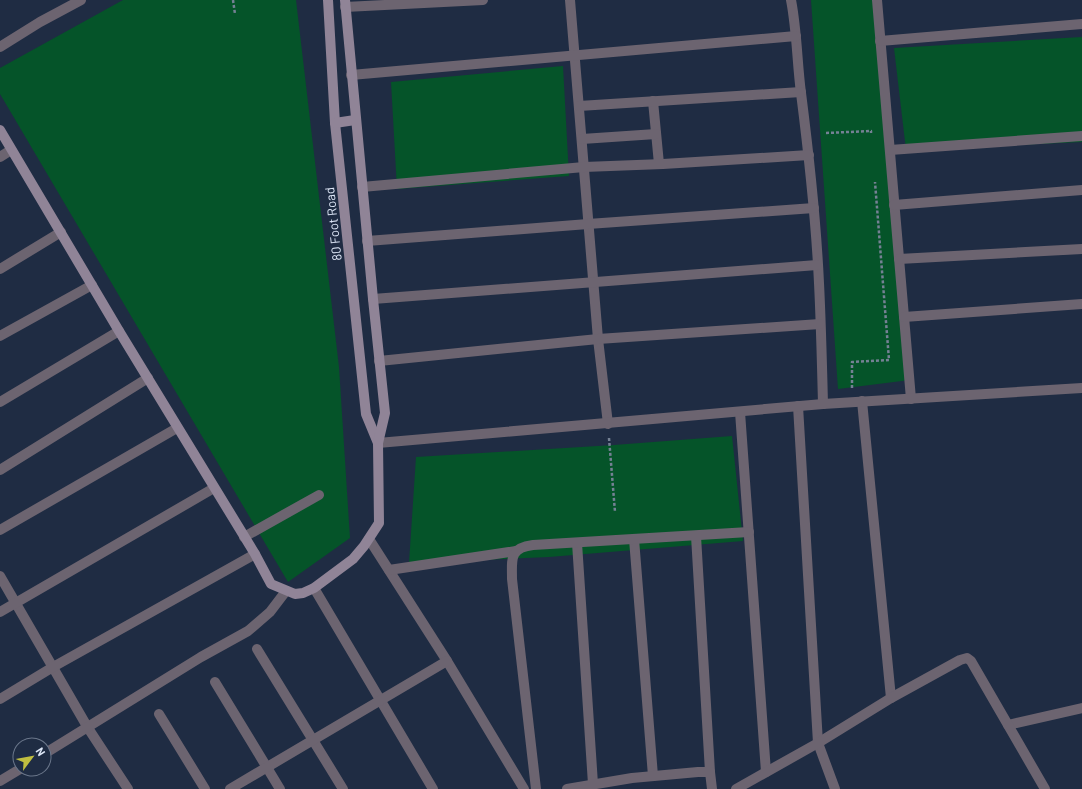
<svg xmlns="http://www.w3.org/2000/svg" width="1082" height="789" viewBox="0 0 1082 789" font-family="Barlow,sans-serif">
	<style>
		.green { fill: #055429 }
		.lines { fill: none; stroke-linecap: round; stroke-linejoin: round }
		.path { stroke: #758194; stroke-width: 2.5; stroke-dasharray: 3 2; stroke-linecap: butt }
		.street { stroke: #6c6470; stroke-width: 10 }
		.secondary { stroke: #908497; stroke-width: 10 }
		.labels { text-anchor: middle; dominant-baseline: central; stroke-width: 4; stroke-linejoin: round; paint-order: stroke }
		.street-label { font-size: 13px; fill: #dee7f7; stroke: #1f2c43 }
	</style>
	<rect width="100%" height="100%" fill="#1f2c43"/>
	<!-- green -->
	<g class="green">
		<path d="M123,0H296L339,367L350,538L288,582L0,94V68Z"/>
		<path d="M811,0H875L910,380L838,389Z"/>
		<path d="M1082,37V142L906,150L894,48Z"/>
		<path d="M563,66L569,176L397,189L391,82Z"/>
		<path d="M732,436L743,541L549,557L409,563L416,457L614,445Z"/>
	</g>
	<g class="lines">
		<!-- path -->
		<g class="path">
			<path d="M233,0L235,14"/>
			<path d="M826,133L871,131V133"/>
			<path d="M852,388V362L889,360L875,182"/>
			<path d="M609,438L615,512"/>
		</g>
		<!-- street -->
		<g class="street">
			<path d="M570,0L598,339L608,424"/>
			<path d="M791,0C797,31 797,62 801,93C809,156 816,219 819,283C821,323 822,364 823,404"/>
			<path d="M877,0L911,399"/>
			<path d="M345,7L483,0"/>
			<path d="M880,41L1082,24"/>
			<path d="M0,47L40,22L81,0"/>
			<path d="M351,75L796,36"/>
			<path d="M653,101L659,164"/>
			<path d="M579,106L801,92"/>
			<path d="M582,139L656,134"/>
			<path d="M890,150L1082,136"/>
			<path d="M0,157L11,150"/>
			<path d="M362,187L584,167L663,164L809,155"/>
			<path d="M894,205L1082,190"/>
			<path d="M367,241L588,224L814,208"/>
			<path d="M899,259L1082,249"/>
			<path d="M0,269L61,232"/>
			<path d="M373,299L817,265"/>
			<path d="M904,317L1082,304"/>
			<path d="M0,336L92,285"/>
			<path d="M379,361L598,339L820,324"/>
			<path d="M862,401L891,698"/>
			<path d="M0,402L119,331"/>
			<path d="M798,406L818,743L835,789"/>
			<path d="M740,412L766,772"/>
			<path d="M378,443L823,404L1082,388"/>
			<path d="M0,470L148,378"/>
			<path d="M0,530L177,428"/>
			<path d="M696,536L710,772"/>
			<path d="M244,537L319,495"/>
			<path d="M369,539L447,661L524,789"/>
			<path d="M634,539L653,776"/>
			<path d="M577,543L593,784"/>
			<path d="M389,570L516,551"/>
			<path d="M0,576L88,728L128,789"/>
			<path d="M314,588L433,789"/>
			<path d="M0,612L214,488"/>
			<path d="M257,649L343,789"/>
			<path d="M215,682L280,789"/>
			<path d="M0,699L53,667L255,554"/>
			<path d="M159,714L205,789"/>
			<path d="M1008,725L1082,708"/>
			<path d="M44,754L201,657L248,631L270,612L286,591"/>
			<path d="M0,781L20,769"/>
			<path d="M230,789L447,661"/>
			<path d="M536,789L512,579C512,559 509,548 533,545L749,532"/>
			<path d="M567,789L632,778L698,772H710L712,789"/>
			<path d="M736,789L818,743L891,698L960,660L967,658L971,661L1045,789"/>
		</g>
		<!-- secondary -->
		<g class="secondary">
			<path d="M328,0L335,123L366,414L378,443"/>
			<path d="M335,123L355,120"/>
			<path d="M0,130L119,331L255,554L271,584L295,594L303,593L314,588L353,559L364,546L379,523L378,443L385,413L373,299L345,0"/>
		</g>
	</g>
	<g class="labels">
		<!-- street labels -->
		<g class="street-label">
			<text transform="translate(333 224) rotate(-96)">80 Foot Road</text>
		</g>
	</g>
	<!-- north arrow -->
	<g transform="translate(32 757) rotate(58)"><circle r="19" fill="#1f2c43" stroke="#6b778b"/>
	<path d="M0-3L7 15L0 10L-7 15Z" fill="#c0be40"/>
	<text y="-6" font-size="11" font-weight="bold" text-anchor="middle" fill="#dee7f7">N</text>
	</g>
</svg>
